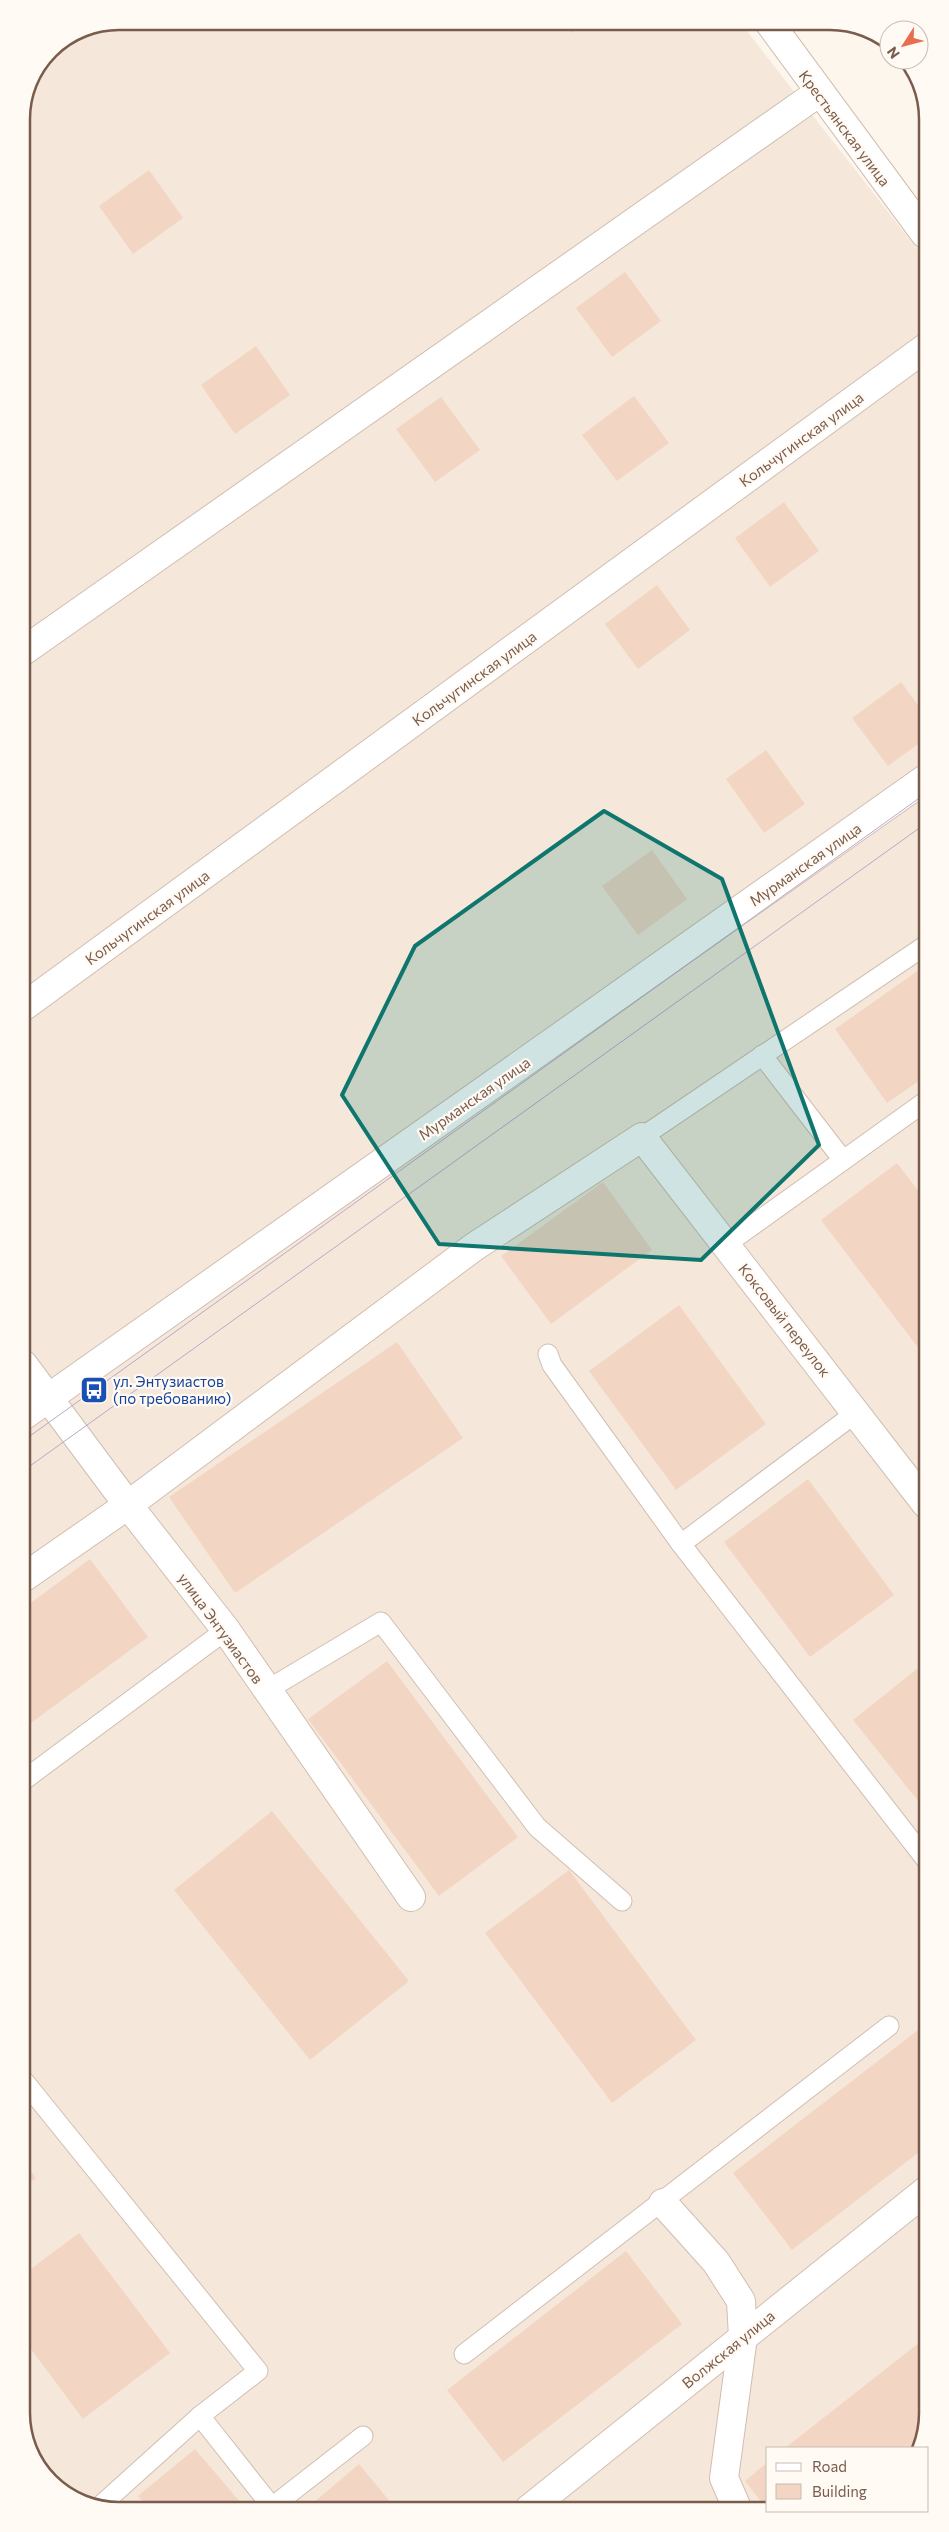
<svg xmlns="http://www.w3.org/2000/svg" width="949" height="2532" viewBox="0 0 949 2532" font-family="Commissioner,sans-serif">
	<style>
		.residential { fill: #f5e8da }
		.building { fill: #f3d5c3 }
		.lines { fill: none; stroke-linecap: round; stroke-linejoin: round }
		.service-casing { stroke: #d1beb0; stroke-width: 21 }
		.minor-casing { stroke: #d1beb0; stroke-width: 30 }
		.service { stroke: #fff; stroke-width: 19 }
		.minor { stroke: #fff; stroke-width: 28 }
		.tram { stroke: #b9a8c9; stroke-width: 1 }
		.marked { fill: #0f766e; fill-opacity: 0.2; stroke: #0f766e; stroke-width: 4; stroke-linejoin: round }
		.labels { text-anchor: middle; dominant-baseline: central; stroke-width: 4.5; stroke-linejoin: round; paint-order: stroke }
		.street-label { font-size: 15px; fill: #7a5c4d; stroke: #fffaf3 }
		.transit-label { font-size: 15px; fill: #164399; stroke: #fffaf3; text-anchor: start }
		.rim { fill: none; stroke: #7a5c4d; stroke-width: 2.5 }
	</style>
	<rect width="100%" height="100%" fill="#fdf6ec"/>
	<!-- residential -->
	<path class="residential" d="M119,21H739L925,259L928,2413L916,2448H768V2508L112,2511L59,2490L25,2439L21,113L29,81L50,50L82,29Z"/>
	<!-- building -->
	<g class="building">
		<path d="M564,21H588L572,33Z"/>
		<path d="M149,170L183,218L133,254L99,206Z"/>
		<path d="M625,272L661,321L612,357L576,308Z"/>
		<path d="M256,346L290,395L235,434L201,385Z"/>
		<path d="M634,396L669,443L617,481L582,435Z"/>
		<path d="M441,397L480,450L435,482L396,429Z"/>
		<path d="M784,502L819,551L770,587L735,538Z"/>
		<path d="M657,585L690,630L638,669L605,624Z"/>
		<path d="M901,682L925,715V739L888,766L852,718Z"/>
		<path d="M766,750L805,804L764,833L726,779Z"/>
		<path d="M652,850L687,899L638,935L602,886Z"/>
		<path d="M926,965V1076L887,1103L835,1029Z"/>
		<path d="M897,1163L926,1201V1358L821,1220Z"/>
		<path d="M603,1182L652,1250L551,1324L501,1256Z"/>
		<path d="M679,1305L766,1424L676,1490L589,1371Z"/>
		<path d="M397,1342L463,1438L235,1593L169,1497Z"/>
		<path d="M808,1479L894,1595L810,1657L724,1542Z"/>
		<path d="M90,1559L148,1637L24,1728V1608Z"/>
		<path d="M387,1661L518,1837L439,1896L308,1719Z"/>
		<path d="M927,1661V1812L853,1720Z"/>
		<path d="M272,1811L409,1981L310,2060L174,1890Z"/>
		<path d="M569,1870L696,2040L612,2103L485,1933Z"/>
		<path d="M918,2030L927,2042V2146L792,2250L733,2173Z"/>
		<path d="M24,2162L36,2178L24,2187Z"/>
		<path d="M79,2233L170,2353L83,2419L25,2341L24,2274Z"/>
		<path d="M626,2251L682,2324L503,2462L447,2390Z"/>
		<path d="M928,2336V2413L916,2448H785Z"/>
		<path d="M195,2449L247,2510H150L138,2496Z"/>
		<path d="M768,2462V2508H766L745,2481Z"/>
		<path d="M359,2464L396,2509L305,2510Z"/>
	</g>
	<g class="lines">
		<!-- service casing -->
		<g class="service-casing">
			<g id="service">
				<path d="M762,1055L843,1160"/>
				<path d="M642,1137L926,945"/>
				<path d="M725,1245L926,1101"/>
				<path d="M548,1354L552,1365L681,1544L927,1861"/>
				<path d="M681,1544L857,1412"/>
				<path d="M267,1690L381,1622L537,1827L622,1901"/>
				<path d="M24,1780L226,1630"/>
				<path d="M24,2081L258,2371L200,2416L272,2507L363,2436"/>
				<path d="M464,2354L889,2026"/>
				<path d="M100,2506L200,2416"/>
			</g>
		</g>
		<!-- minor casing -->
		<g class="minor-casing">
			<g id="minor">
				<path d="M768,21L925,234"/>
				<path d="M22,652L818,93"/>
				<path d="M23,1007L925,348"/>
				<path d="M23,1364L128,1505L226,1630L411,1897"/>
				<path d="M23,1416L925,779"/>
				<path d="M23,1578L128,1505L474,1247L642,1137L926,1504"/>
				<path d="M663,2203L716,2262L741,2301L743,2337L724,2478L737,2508"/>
				<path d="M529,2509L927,2190"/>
			</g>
		</g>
		<!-- service -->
		<use href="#service" class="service"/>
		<!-- minor -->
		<use href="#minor" class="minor"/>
		<!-- tram -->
		<g class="tram">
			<path d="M23,1441L925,794"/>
			<path d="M23,1471L925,824"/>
		</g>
	</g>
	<!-- marked area -->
	<path class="marked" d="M604,811L722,879L819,1145L701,1260L439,1244L342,1095L415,946Z"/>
	<!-- icons -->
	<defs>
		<g id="bus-square" transform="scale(1.4375)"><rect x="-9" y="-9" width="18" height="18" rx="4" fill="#1a4fb4" stroke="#fffaf3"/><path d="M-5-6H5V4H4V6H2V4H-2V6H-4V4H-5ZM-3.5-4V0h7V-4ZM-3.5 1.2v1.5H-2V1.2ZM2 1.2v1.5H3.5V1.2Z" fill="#fff"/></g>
	</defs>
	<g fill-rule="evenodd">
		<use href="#bus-square" x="94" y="1390"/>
	</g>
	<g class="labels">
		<!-- street labels -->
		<g class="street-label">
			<text transform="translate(845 128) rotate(53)">Крестьянская улица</text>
			<text transform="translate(801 439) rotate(-36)">Кольчугинская улица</text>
			<text transform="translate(474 678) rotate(-36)">Кольчугинская улица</text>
			<text transform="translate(805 864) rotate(-35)">Мурманская улица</text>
			<text transform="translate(147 917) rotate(-36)">Кольчугинская улица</text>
			<text transform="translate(474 1098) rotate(-35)">Мурманская улица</text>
			<text transform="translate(785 1320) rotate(52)">Коксовый переулок</text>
			<text transform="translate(221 1628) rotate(54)">улица Энтузиастов</text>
			<text transform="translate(728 2349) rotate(-39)">Волжская улица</text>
		</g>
		<!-- transit labels -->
		<g class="transit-label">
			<text x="113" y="1381">ул. Энтузиастов<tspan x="113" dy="17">(по требованию)</tspan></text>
		</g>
	</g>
	<!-- crop -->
	<path d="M0 0H949V2532H0ZM119 30H830A89 89 0 0 1 919 119V2413A89 89 0 0 1 830 2502H119A89 89 0 0 1 30 2413V119A89 89 0 0 1 119 30Z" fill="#fffaf3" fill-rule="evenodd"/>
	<path class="rim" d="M119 30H830A89 89 0 0 1 919 119V2413A89 89 0 0 1 830 2502H119A89 89 0 0 1 30 2413V119A89 89 0 0 1 119 30Z"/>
	<!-- legend -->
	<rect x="766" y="2447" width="162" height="65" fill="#fffaf3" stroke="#cabbb1"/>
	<rect x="776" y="2463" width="25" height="8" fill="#ffffff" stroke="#cabbb1"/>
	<text x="812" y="2472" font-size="15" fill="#7a5c4d">Road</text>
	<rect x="776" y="2484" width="25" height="15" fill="#f3d5c3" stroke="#cabbb1"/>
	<text x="812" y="2497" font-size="15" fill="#7a5c4d">Building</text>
	<!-- north arrow -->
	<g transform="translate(904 45) rotate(234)"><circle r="24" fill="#fffaf3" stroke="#cabbb1"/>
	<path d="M0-4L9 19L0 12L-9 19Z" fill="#e76f51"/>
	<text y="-8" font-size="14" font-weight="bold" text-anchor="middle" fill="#7a5c4d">N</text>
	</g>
</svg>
